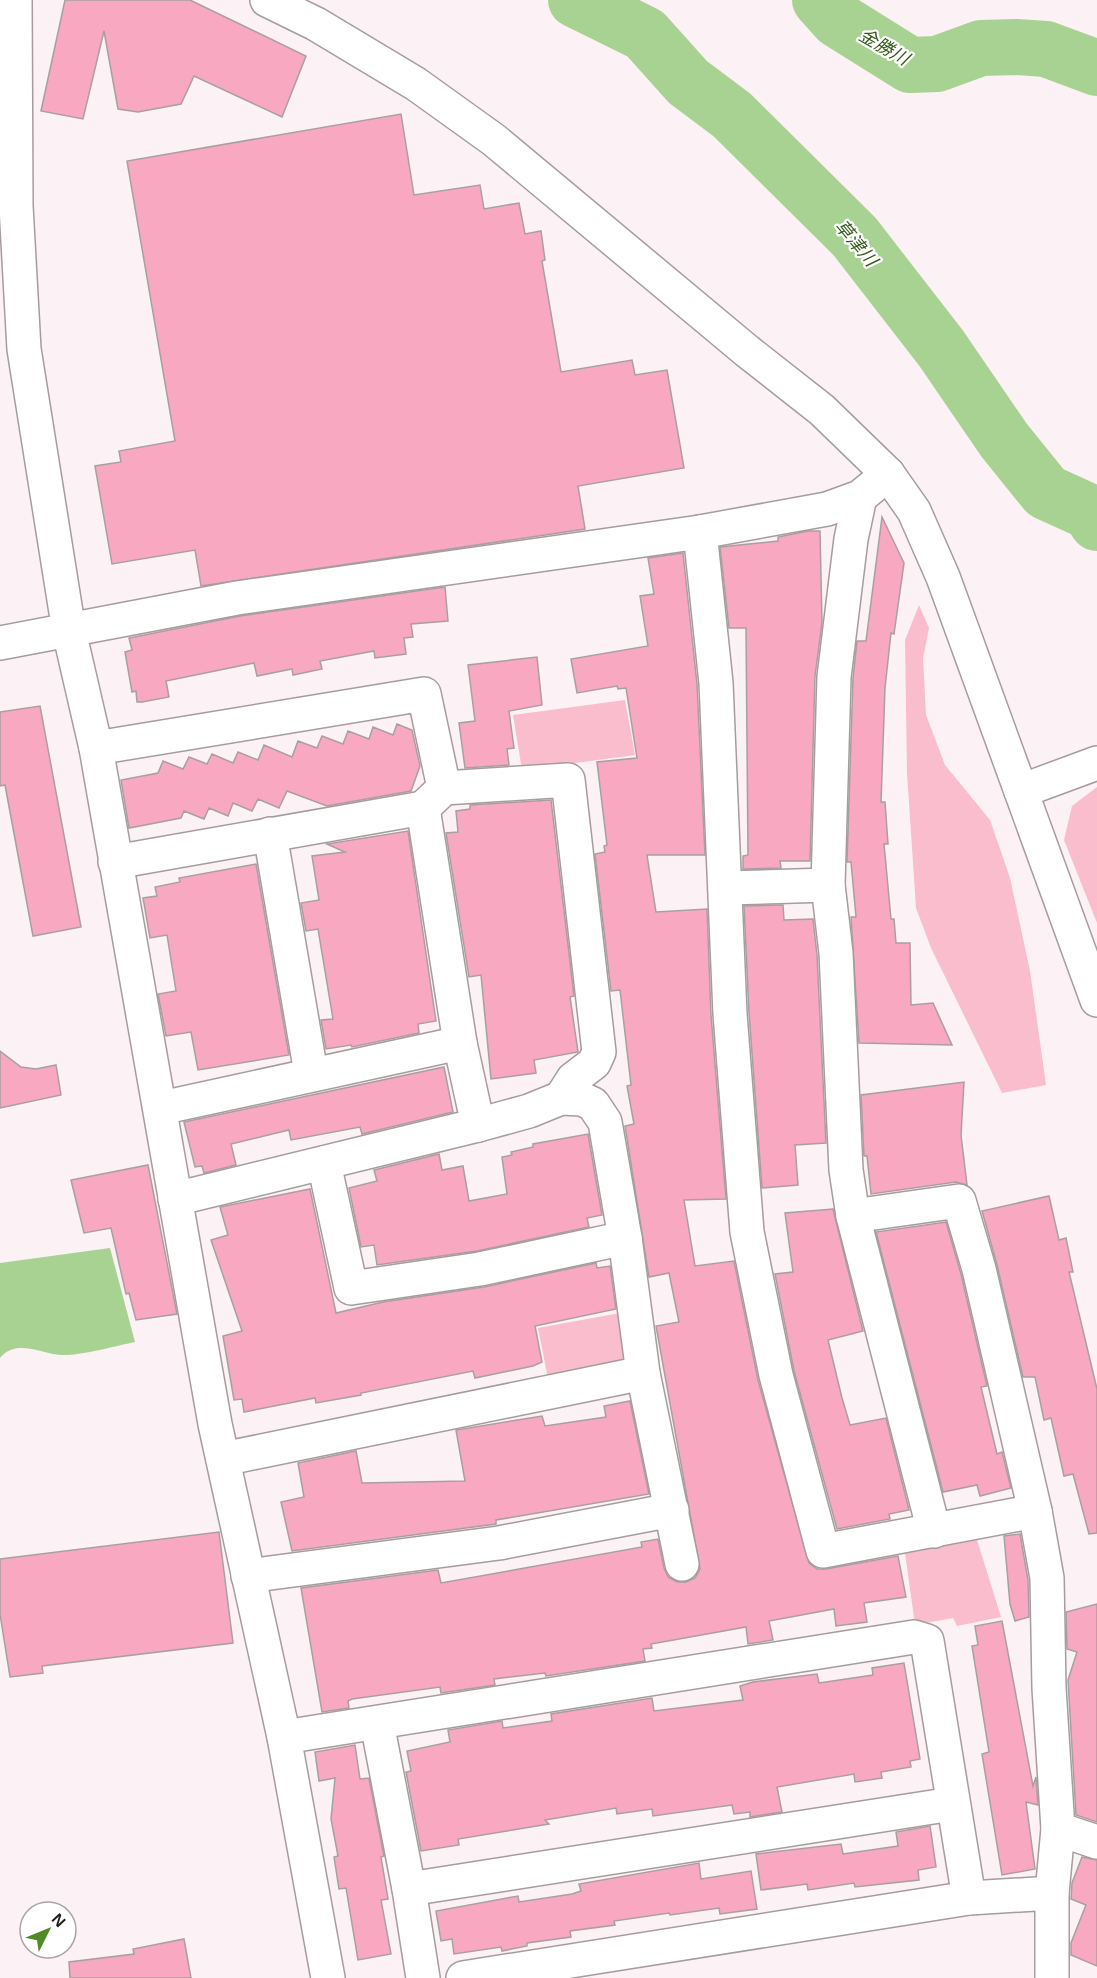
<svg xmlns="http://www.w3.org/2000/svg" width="1097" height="1978" viewBox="0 0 1097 1978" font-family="Arial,'Noto Sans JP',sans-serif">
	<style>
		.green { fill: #f9bdce }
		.water { fill: #a8d292 }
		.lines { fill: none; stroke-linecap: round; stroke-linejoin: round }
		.stream { stroke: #a8d292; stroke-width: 9 }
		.river { stroke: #a8d292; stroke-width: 56 }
		.building { fill: #f8a8c0; stroke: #a99fa2; stroke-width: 1.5 }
		.minor-casing { stroke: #a69c9e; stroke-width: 36 }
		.minor { stroke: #fff; stroke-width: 33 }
		.labels { text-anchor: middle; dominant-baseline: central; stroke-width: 4.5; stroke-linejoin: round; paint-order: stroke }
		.water-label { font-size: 18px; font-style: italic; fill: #345b1a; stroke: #fff }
	</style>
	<rect width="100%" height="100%" fill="#fcf1f4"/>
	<!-- green -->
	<g class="green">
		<path d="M919,605L929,628L923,658L926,715L945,765L990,820L1010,878L1030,971L1046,1085L1002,1093L931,948L916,908L907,773L905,640Z"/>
		<path d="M625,700L635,755L522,770L513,715Z"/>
		<path d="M1097,787V923L1064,840L1072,806Z"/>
		<path d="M620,1313L629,1358L620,1370L549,1384L538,1328Z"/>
		<path d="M977,1540L1001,1617L957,1626L953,1618L915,1625L905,1553Z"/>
	</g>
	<!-- water -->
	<path class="water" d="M110,1248L135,1342C115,1346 80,1356 61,1355C42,1354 16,1338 0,1358V1263Z"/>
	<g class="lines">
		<!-- stream -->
		<path class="stream" d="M1090,512L1097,513"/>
		<!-- river -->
		<g class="river">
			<path d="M576,0L645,34L688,82L732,115L855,237L941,348L1004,440L1046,492L1090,512L1097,523"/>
			<path d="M820,0L838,20L910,65L937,64L981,48L1016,47L1046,49L1097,68"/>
		</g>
	</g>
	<!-- building -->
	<g class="building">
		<path d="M65,0H190L306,56L282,117L194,76L181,104L138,112L118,109L104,31L83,119L41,111Z"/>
		<path d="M401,114L414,195L480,185L484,209L519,203L525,234L541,231L545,260L542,261L561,372L632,360L635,375L667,370L684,468L578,486L585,529L201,586L195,550L112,564L95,466L121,462L119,451L175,441L127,161Z"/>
		<path d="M882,517L904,563L894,634L891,633L885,688L881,802H885L888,844H884L891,919H894L896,943H910L911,1005L933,1003L952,1045L859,1043L851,917H856L851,862H847L853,678L857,641H866Z"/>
		<path d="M808,531H820L822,623L815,676L810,861H780L781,868L743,869V856L748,855L746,628H729L720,547L778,541V537Z"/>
		<path d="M683,553L697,684L705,855H647L656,912L707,909L711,1015L726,1199L684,1200L695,1266L734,1261L758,1380L809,1563L817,1569H826L898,1556L906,1597L864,1603L867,1622L836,1626L834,1609L769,1621L773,1640L748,1644L746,1627L651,1644L652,1648L643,1649L645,1661L546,1676L545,1673L494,1679L495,1685L441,1693L440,1687L352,1699L348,1701L349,1708L322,1712L301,1588L438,1570L441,1583L642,1547L641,1542L658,1539L664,1568L668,1577L677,1582H686L695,1578L700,1569L656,1326L679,1322L669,1273L649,1277L625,1126L634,1124L627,1086L631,1085L620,990L611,991L595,854L605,852L604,846L607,845L597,762L637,758L626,688L618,689L617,686L577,693L571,659L648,646L640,596L654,594L648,558Z"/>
		<path d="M445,587L448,621L411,624L413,637L404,638L406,654L375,658L374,651L320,661L322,669L293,675L292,669L257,676L254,663L166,681L169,697L142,702H137L136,691L132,692L125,652L132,650L129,638L240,616Z"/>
		<path d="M537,657L542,705L509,711L514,748L507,749L509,765L465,768L459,723L475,721L468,665Z"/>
		<path d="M40,706L81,927L33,936L5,785L0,786V712Z"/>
		<path d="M397,724L412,730L420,766L411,791L327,806L287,791L279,808L258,799L252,811L233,803L228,816L209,808L204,819L184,811L181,818L129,828L121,780L158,773L163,761L183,769L189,757L207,764L212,754L233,763L238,752L258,760L264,745L292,757L298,741L317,748L322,736L343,744L348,731L369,739L373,727L393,735Z"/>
		<path d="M551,800L574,996L570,997L578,1052L534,1060L536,1073L491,1079L481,975L469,977L446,833L458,832L456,811L470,809V805Z"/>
		<path d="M408,831L436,1021L418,1024L419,1033L352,1047L351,1045L326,1049L321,1020L333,1019L318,929L306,931L301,903L319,900L312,856L345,852L327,844Z"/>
		<path d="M256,864L289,1055L198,1070L191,1032L166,1036L158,994L176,991L167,935L150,938L143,898L157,896L155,887L180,882L179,878Z"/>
		<path d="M783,905L784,920L813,919L817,955L826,1143L795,1145L798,1185L762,1188L749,1013L744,906Z"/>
		<path d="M0,1051L21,1067L36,1069L56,1065L61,1095L0,1108Z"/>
		<path d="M444,1067L453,1112L362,1134L360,1127L291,1140L289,1130L231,1144L236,1165L204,1173L202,1166L195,1167L184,1122Z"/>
		<path d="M964,1082L961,1135L967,1185L956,1182L871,1194L867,1156H864L861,1095Z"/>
		<path d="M588,1134L602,1215L587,1218L589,1227L477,1251L377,1265L374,1245L361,1247L349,1188L377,1181L374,1170L439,1154L442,1170L463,1166L469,1201L507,1194L502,1157L512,1155L511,1152L533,1147V1144Z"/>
		<path d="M148,1165L177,1314L136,1320L129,1293L126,1294L111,1228L84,1233L71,1180Z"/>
		<path d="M310,1189L336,1313L383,1302L484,1287L596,1263L597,1268L610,1266L616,1309L535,1326L542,1362L533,1366L475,1378L473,1371L361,1393V1395L316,1403L315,1398L244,1412L242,1399L234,1400L223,1336L242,1331L211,1240L228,1235L220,1207Z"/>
		<path d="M1049,1196L1059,1240L1066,1238L1073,1272H1069L1097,1389V1533L1089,1534L1073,1474L1064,1476L1051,1418L1044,1420L1035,1377H1023L997,1265L982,1211Z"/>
		<path d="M833,1209L863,1331L828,1340L842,1398L850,1425L886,1418L909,1510L889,1514L890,1519L837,1529L794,1371L775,1274L793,1272L785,1213Z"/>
		<path d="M946,1222L961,1274L987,1386L981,1387L997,1454L1002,1452L1011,1488L980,1496L977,1485L943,1492L876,1232Z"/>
		<path d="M630,1401L649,1494L496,1520V1524L292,1551L281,1502L304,1497L298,1463L356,1451L362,1483L465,1481L456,1430L542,1416L545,1426L606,1417L604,1406Z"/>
		<path d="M219,1532L233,1643L42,1666L43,1673L10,1677L0,1614V1559Z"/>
		<path d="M1020,1534L1028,1580L1029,1617L1015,1621L1010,1604L1004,1536Z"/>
		<path d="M1097,1604V1822L1076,1815L1068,1680L1077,1652L1067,1649L1066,1612Z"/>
		<path d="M1002,1621L1033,1786L1036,1777L1038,1805L1026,1802L1035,1869L1002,1875L982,1754L989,1752L972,1646L978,1645L975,1626Z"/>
		<path d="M904,1663L920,1759L910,1761L911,1767L881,1772L882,1778L855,1782L854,1774L777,1787L782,1812L750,1817V1812L734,1814L732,1805L653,1816L652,1809L617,1814L616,1808L545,1820L549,1824L458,1839L459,1845L421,1851L406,1772L411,1771L407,1751L450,1742L448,1730L502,1721L503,1728L552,1721L551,1714L652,1698L654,1711L743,1700L740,1686L753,1682L817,1674L819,1683L873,1675L872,1668Z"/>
		<path d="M355,1745L360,1779L369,1778L384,1856L381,1857L388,1899L381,1900L391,1954L358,1960L346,1888L339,1889L334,1857L338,1856L331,1819L335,1778L319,1781L315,1752Z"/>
		<path d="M930,1826L936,1867L918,1870L919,1880L855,1887L854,1883L808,1890L807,1884L761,1890L756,1854L841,1844L843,1854L898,1846L896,1832Z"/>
		<path d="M1082,1857L1097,1860V1966L1071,1955V1943L1086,1905L1071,1899L1072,1883Z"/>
		<path d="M699,1863L701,1879L751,1871L757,1909L720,1914L719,1908L670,1915L669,1913L614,1921L615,1925L570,1931L571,1937L527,1943V1946L502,1951L501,1947L454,1954L452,1939L441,1941L436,1911L518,1896L519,1902L572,1894L581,1891L579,1884Z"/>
		<path d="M184,1939L191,1978H70L69,1962L134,1954L133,1949Z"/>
	</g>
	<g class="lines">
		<!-- minor casing -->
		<g class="minor-casing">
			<g id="minor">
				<path d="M15,0L16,206L24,349L69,631L96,748L215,1424L284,1737L328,1978"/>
				<path d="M888,474L914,511L943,577L1097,1000"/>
				<path d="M860,497L851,539L834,677L828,885L836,953L846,1170L853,1216L959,1201L979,1269L1035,1511L1047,1578L1049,1688L1058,1829L1052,1893V1978"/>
				<path d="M700,532L716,683L730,1014L747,1232L776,1375L823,1551L1035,1511"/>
				<path d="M0,643L237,598L700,532L827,509L860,497L888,474L822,410L747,351L494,140L416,84L316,24L267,0"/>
				<path d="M96,748L424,694L444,788"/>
				<path d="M1021,791L1097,763"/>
				<path d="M423,808L444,788L568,780L599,1052L594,1063L573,1079L561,1098L582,1099L593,1104L605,1122L625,1238L643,1373L682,1564"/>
				<path d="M270,834L311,1073"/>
				<path d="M115,862L423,808L460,1043L478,1125L175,1199"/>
				<path d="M726,888L828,885"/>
				<path d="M161,1108L460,1043"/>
				<path d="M478,1125L529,1111L561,1098"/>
				<path d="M324,1163L351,1288L480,1269L625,1238"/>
				<path d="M853,1216L934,1531"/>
				<path d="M223,1459L643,1373"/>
				<path d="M248,1576L499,1543L672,1510"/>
				<path d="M377,1723L409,1889"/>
				<path d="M284,1737L914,1637L927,1641L969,1898"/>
				<path d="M1058,1829L1097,1842"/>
				<path d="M423,1978L409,1889L952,1804"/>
				<path d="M463,1978L969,1898L1052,1893"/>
			</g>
		</g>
		<!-- minor -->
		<use href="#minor" class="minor"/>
	</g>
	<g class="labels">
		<!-- water labels -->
		<g class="water-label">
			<text transform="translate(884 47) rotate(30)">金勝川</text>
			<text transform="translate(856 243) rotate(50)">草津川</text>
		</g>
	</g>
	<!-- north arrow -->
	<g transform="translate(48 1930) rotate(47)"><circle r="28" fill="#ffffff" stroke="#a6a5a5" stroke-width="1.5"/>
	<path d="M0-4.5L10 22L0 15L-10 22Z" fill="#508a27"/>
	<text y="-9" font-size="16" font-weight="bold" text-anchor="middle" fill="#211e1f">N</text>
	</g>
</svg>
